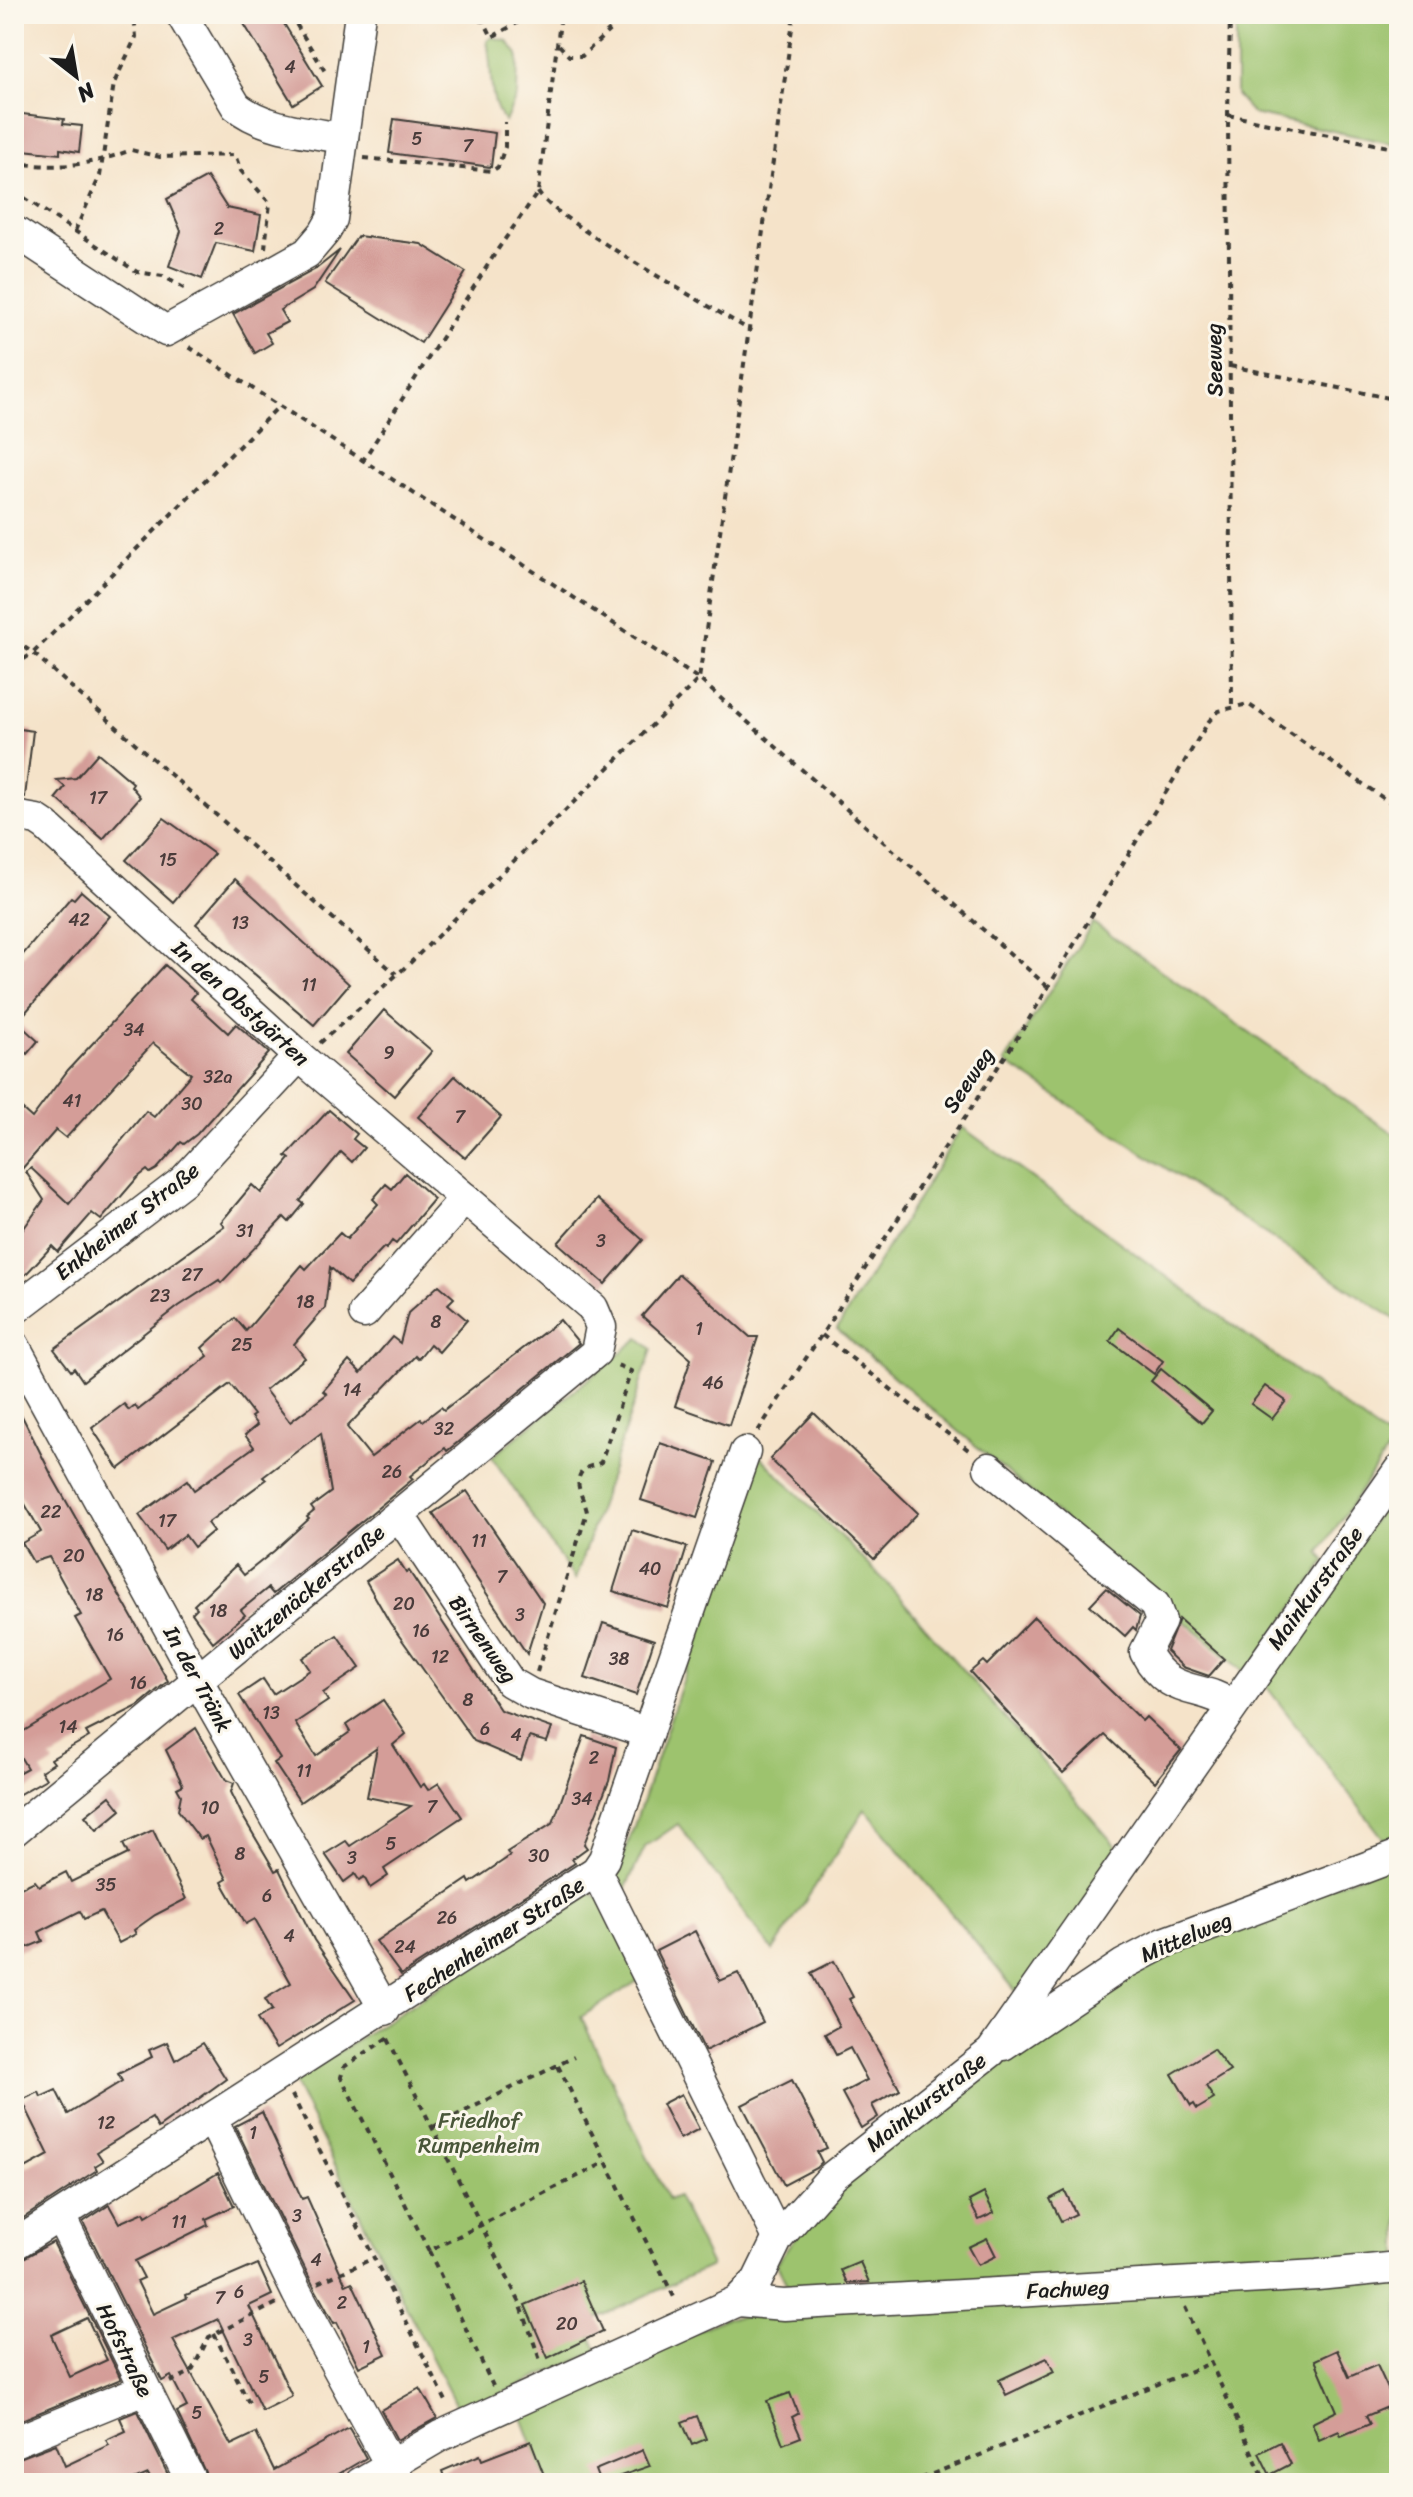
<svg xmlns="http://www.w3.org/2000/svg" width="1413" height="2497" viewBox="0 0 1413 2497" font-family="Sriracha,sans-serif">
	<style>
		.green { fill: #9dc36e; stroke: #5c7045; stroke-width: 2 }
		.building { fill: #d49d98; fill-rule: evenodd }
		.lines { fill: none; stroke-linecap: round; stroke-linejoin: round }
		.minor-casing { stroke: #3d3a36; stroke-width: 33 }
		.path { stroke: #3d3a36; stroke-width: 4; stroke-dasharray: 6 6; stroke-linecap: butt }
		.minor { stroke: #fff; stroke-width: 30 }
		.labels { text-anchor: middle; dominant-baseline: central; stroke-width: 6; stroke-linejoin: round; paint-order: stroke }
		.number-label { font-size: 18px; fill: #4a3c3b }
		.street-label { font-size: 22px; fill: #1c1c1c; stroke: #fbf7ec }
		.park-label { font-size: 22px; fill: #495639; stroke: #fbf7ec }
	</style>
	<rect width="100%" height="100%" fill="#fbf7ec"/>
	<filter id="ink" filterUnits="userSpaceOnUse"><feTurbulence type="fractalNoise" baseFrequency=".0125" numOctaves="2"/><feDisplacementMap in="SourceGraphic" scale="16" xChannelSelector="R" yChannelSelector="G"/><feConvolveMatrix kernelMatrix="1 2 1 2 8 2 1 2 1" color-interpolation-filters="sRGB"/></filter>
	<filter id="wash" filterUnits="userSpaceOnUse"><feTurbulence type="fractalNoise" baseFrequency=".006" numOctaves="4" result="noise"/><feDisplacementMap in="SourceGraphic" scale="32" xChannelSelector="R" yChannelSelector="G"/><feGaussianBlur stdDeviation="1.8" result="paint"/><feColorMatrix in="noise" values="0 0 0 0 0 0 0 0 0 0 0 0 0 0 0 0 0 1.4 0 .05"/><feComposite in="paint" operator="in"/></filter>
	<g filter="url(#wash)">
		<rect width="100%" height="100%" fill="#f5e3c9"/>
		<!-- green -->
		<g class="green">
			<path d="M1236,14H1399V145L1253,114L1236,95Z"/>
			<path d="M492,37L507,41L518,54L517,95L505,122C487,103 493,65 487,41Z"/>
			<path d="M1093,923L1399,1138V1322L1005,1062Z"/>
			<path d="M962,1127L1393,1442L1319,1553L1326,1561L1247,1674L837,1329Z"/>
			<path d="M639,1338L652,1349L575,1580L492,1457Z"/>
			<path d="M756,1452L887,1583L1122,1853L1020,1996L865,1809L773,1951L678,1824L645,1847L620,1900L613,1888L743,1504L755,1482L747,1478Z"/>
			<path d="M1399,1484V1848L1393,1851L1260,1678Z"/>
			<path d="M1399,1861V2483H547L520,2412L725,2318L801,2313L776,2263L824,2198L1040,2024L1161,1948Z"/>
			<path d="M587,1892L602,1899L641,1979L581,2017L668,2200L677,2196L711,2266L597,2318L591,2336L598,2351L459,2412L293,2081Z"/>
		</g>
		<g id="blocks">
			<!-- building -->
			<g class="building">
				<path d="M238,14H278L322,86L293,104Z"/>
				<path d="M14,113L64,119L63,124L82,126L79,152L60,149V154L14,149Z"/>
				<path d="M394,119L495,133L491,167L389,153Z"/>
				<path d="M207,177L227,208L261,215L255,251L216,243L202,279L169,266L181,231L167,199Z"/>
				<path d="M358,236L421,244L466,272L421,343L325,283Z"/>
				<path d="M340,250L313,290L280,310L287,322L266,333L272,343L255,353L233,314L316,269Z"/>
				<path d="M14,728L33,731L25,797L14,796Z"/>
				<path d="M98,753L133,783L131,786L140,797L103,839L56,798L65,787L57,780L76,778Z"/>
				<path d="M164,818L214,854L173,902L126,860Z"/>
				<path d="M235,879L349,984L314,1025L196,924Z"/>
				<path d="M81,891L110,916L17,1022L38,1041L27,1054L14,1042V965L71,897L74,899Z"/>
				<path d="M165,965L196,993L191,999L228,1033L236,1024L269,1053L197,1134L184,1144L181,1142L157,1169L150,1173L147,1170L137,1178L101,1220L92,1213L58,1252L52,1246L14,1287V1242L44,1200L26,1172L31,1168L69,1204L146,1111L154,1117L191,1074L153,1043L66,1138L56,1130L14,1178V1102L32,1118L68,1070Z"/>
				<path d="M384,1010L432,1051L394,1096L346,1054Z"/>
				<path d="M455,1076L501,1117L465,1158L418,1117Z"/>
				<path d="M329,1110L357,1134L353,1139L364,1148L352,1162L341,1152L300,1201L304,1204L289,1222L284,1217L221,1283L219,1280L179,1306L83,1381L74,1368L71,1371L54,1349L224,1226L221,1222L252,1185L261,1193L290,1159L286,1156Z"/>
				<path d="M405,1173L434,1199L396,1244L392,1241L386,1249L384,1247L349,1284L330,1267L325,1308L294,1344L305,1358L265,1390L290,1422L327,1394L323,1391L349,1361L361,1373L392,1337L400,1343L408,1313L439,1285L454,1298L448,1304L467,1320L439,1352L430,1344L418,1359L415,1356L347,1427L371,1457L421,1419L423,1421L441,1407L444,1410L560,1320L579,1343L447,1451L445,1448L410,1476L413,1479L273,1594L268,1588L241,1610L245,1615L213,1642L192,1613L197,1608L194,1605L236,1565L244,1575L274,1551L309,1519L307,1517L314,1511L311,1507L331,1492L321,1433L263,1477L266,1480L207,1523L213,1531L194,1547L185,1535L165,1550L139,1515L187,1480L194,1490L254,1447L245,1435L257,1425L251,1417L254,1415L230,1384L119,1469L92,1428L124,1404L129,1410L135,1405L138,1410L193,1368L208,1356L202,1348L235,1318L246,1331L302,1265L306,1269L340,1233L347,1239L378,1204L373,1199L386,1184L392,1189Z"/>
				<path d="M597,1199L643,1240L605,1284L558,1243Z"/>
				<path d="M679,1274L750,1337H758L729,1425L675,1406L691,1359L642,1316Z"/>
				<path d="M1119,1328L1163,1361L1154,1374L1110,1341Z"/>
				<path d="M1161,1369L1212,1411L1202,1423L1151,1381Z"/>
				<path d="M1265,1386L1286,1401L1272,1419L1251,1404Z"/>
				<path d="M14,1400L52,1476L168,1681L138,1706L86,1732L89,1737L51,1759L54,1763L41,1771L46,1779L14,1797V1775L27,1768L14,1746V1737L110,1679L75,1618L81,1615L49,1557L33,1562L22,1543L41,1532L14,1485Z"/>
				<path d="M814,1413L918,1513L874,1559L770,1459Z"/>
				<path d="M660,1443L716,1462L697,1518L641,1500Z"/>
				<path d="M467,1491L543,1603L527,1654L433,1513Z"/>
				<path d="M632,1530L687,1547L668,1608L613,1591Z"/>
				<path d="M398,1560L406,1573L409,1571L500,1710L552,1728L547,1742L529,1737L521,1761L474,1741L390,1623L366,1581Z"/>
				<path d="M1106,1588L1140,1616L1136,1630L1133,1627L1125,1636L1090,1605Z"/>
				<path d="M1034,1617L1142,1721L1146,1717L1181,1750L1155,1782L1105,1735L1063,1773L970,1672L983,1661L987,1665Z"/>
				<path d="M1179,1619L1224,1659L1209,1676L1183,1667L1166,1651Z"/>
				<path d="M603,1623L654,1640L636,1695L585,1678Z"/>
				<path d="M337,1635L360,1668L323,1693L328,1701L295,1723L316,1756L350,1732L346,1725L383,1700L406,1734L393,1745L420,1787L424,1784L428,1790L439,1783L462,1817L384,1869L388,1876L370,1888L364,1877L359,1880L355,1874L344,1882L325,1854L346,1841L350,1846L411,1806L367,1797L377,1748L300,1802L274,1763L280,1759L239,1695L263,1679L273,1694L310,1670L302,1658Z"/>
				<path d="M196,1728L226,1780L234,1783L231,1792L242,1815L275,1871L279,1869L314,1940L355,2000L276,2049L257,2019L272,2010L265,1999L291,1983L255,1919L246,1924L222,1882L227,1879L206,1836L200,1839L178,1810L181,1795L177,1788L183,1785L166,1750Z"/>
				<path d="M584,1736L616,1747L609,1781L584,1844L587,1848L572,1859L575,1863L401,1975L376,1941L468,1879L470,1883L510,1856L507,1852L553,1823Z"/>
				<path d="M110,1796L121,1810L97,1830L85,1816Z"/>
				<path d="M153,1830L186,1899L155,1915L134,1930L136,1934L119,1943L101,1911L84,1919L80,1911L39,1932L43,1941L14,1953V1891L35,1881L39,1886L66,1872L71,1882L128,1854L123,1844Z"/>
				<path d="M695,1931L720,1981L738,1973L763,2022L705,2051L656,1951Z"/>
				<path d="M834,1961L853,1997L849,1999L900,2090L872,2105L878,2117L861,2128L842,2093L867,2080L850,2048L836,2055L825,2034L839,2026L811,1973Z"/>
				<path d="M167,2042L175,2060L203,2043L226,2079L158,2128L152,2118L97,2152L103,2161L95,2166L97,2170L14,2224V2174L49,2155L22,2100L39,2092L41,2097L56,2090L68,2114L122,2081L118,2074L152,2057L149,2050Z"/>
				<path d="M1213,2049L1230,2071L1206,2086L1214,2099L1197,2109L1194,2104L1191,2106L1172,2074Z"/>
				<path d="M792,2080L827,2148L817,2152L822,2162L816,2168L784,2185L742,2105Z"/>
				<path d="M681,2094L699,2129L680,2139L662,2104Z"/>
				<path d="M262,2112L302,2199L307,2197L346,2285L352,2282L386,2354L359,2367L337,2322L334,2323L313,2285L235,2126Z"/>
				<path d="M218,2173L234,2206L206,2219L208,2225L135,2261L144,2278L137,2281L153,2314L187,2298L186,2295L258,2264L272,2295L249,2306L292,2396L262,2411L218,2319L173,2340L231,2445L256,2433L274,2470L349,2428L366,2458L323,2483H210L177,2412L187,2407L171,2376L162,2381L83,2222L109,2205L119,2223L144,2212L146,2216Z"/>
				<path d="M1065,2191L1076,2214L1061,2221L1050,2199Z"/>
				<path d="M984,2193L994,2213L979,2220L969,2201Z"/>
				<path d="M987,2238L996,2256L978,2265L968,2247Z"/>
				<path d="M53,2242L121,2379L14,2423V2263ZM87,2318L107,2360L70,2377L51,2335Z"/>
				<path d="M860,2262L869,2282L847,2283L841,2270Z"/>
				<path d="M581,2281L603,2331L548,2358L525,2305Z"/>
				<path d="M1337,2350L1349,2377L1377,2365L1395,2404L1366,2416L1370,2424L1341,2436L1339,2431L1319,2440L1312,2423L1337,2411L1315,2360Z"/>
				<path d="M1047,2358L1054,2372L1006,2395L999,2380Z"/>
				<path d="M420,2388L437,2418L397,2440L381,2410Z"/>
				<path d="M790,2393L798,2414L792,2417L801,2437L783,2444L767,2401Z"/>
				<path d="M137,2411L172,2483H153L148,2474L127,2483H70L67,2477L53,2483H14V2460L56,2444L65,2466L109,2445L106,2440L126,2431L120,2418Z"/>
				<path d="M697,2416L706,2439L692,2445L682,2422Z"/>
				<path d="M531,2441L547,2483H446L442,2471L480,2455L482,2460Z"/>
				<path d="M1280,2442L1291,2464L1270,2475L1259,2453Z"/>
				<path d="M643,2450L650,2466L600,2483L595,2470Z"/>
			</g>
		</g>
	</g>
	<g filter="url(#ink)">
		<use href="#blocks" fill-opacity="0" stroke="#3d3a36" stroke-width="2"/>
		<g class="lines">
			<!-- minor casing -->
			<g class="minor-casing">
				<g id="minor">
					<path d="M181,14L236,106C264,129 308,132 343,138"/>
					<path d="M14,231L166,331L307,253L324,233L332,219L360,14"/>
					<path d="M14,816L37,820L46,826L299,1056L593,1308L601,1327L596,1352L14,1831"/>
					<path d="M14,1310L183,1181L299,1056"/>
					<path d="M364,1313L465,1198"/>
					<path d="M14,1345L198,1681L385,2010"/>
					<path d="M989,1468L1155,1605L1161,1621L1145,1652C1169,1698 1200,1683 1232,1705"/>
					<path d="M399,1515L510,1682L531,1694L648,1733"/>
					<path d="M596,1871L778,2238"/>
					<path d="M1003,2045L1124,1964L1164,1943L1399,1855"/>
					<path d="M212,2119L297,2293L399,2481"/>
					<path d="M60,2216L192,2483"/>
					<path d="M14,2245L596,1871L604,1859L745,1452"/>
					<path d="M737,2301L784,2305L1317,2275L1399,2267"/>
					<path d="M14,2442L144,2389"/>
					<path d="M360,2483L440,2436L737,2301L757,2281L778,2238L833,2176L991,2052L1399,1470"/>
				</g>
			</g>
			<!-- path -->
			<g class="path">
				<path d="M290,14L326,73"/>
				<path d="M432,14L484,21L492,37L517,23L521,14"/>
				<path d="M1230,14L1228,115L1232,706"/>
				<path d="M559,45L569,56H582L627,14"/>
				<path d="M1228,115L1399,149"/>
				<path d="M364,158L492,171L498,167L505,147V122"/>
				<path d="M14,162C55,170 92,165 131,150L160,157L235,155L241,171L270,203L265,248"/>
				<path d="M14,191L137,272L163,276L187,290"/>
				<path d="M538,192C551,218 715,309 751,331"/>
				<path d="M75,231L100,176L114,83L136,37L134,14"/>
				<path d="M189,347L699,679L1047,986"/>
				<path d="M1230,366L1399,400"/>
				<path d="M362,462L498,249L538,192L561,14"/>
				<path d="M14,640L33,653L396,974"/>
				<path d="M14,666L33,653L278,407"/>
				<path d="M320,1043L410,963L699,679L794,14"/>
				<path d="M822,1335L971,1452"/>
				<path d="M758,1431L1023,1029L1209,721L1219,711L1248,704L1399,809"/>
				<path d="M537,1672L587,1512C585,1499 568,1478 588,1467C593,1465 597,1465 601,1462L631,1371L617,1365"/>
				<path d="M388,2038L344,2067L341,2077L429,2251L606,2162"/>
				<path d="M388,2039L520,2303L541,2363"/>
				<path d="M558,2066L674,2297"/>
				<path d="M292,2095L448,2405"/>
				<path d="M433,2127L574,2057"/>
				<path d="M429,2251L493,2386"/>
				<path d="M318,2283L374,2258"/>
				<path d="M1185,2307L1266,2483"/>
				<path d="M214,2334L249,2403"/>
				<path d="M170,2382L191,2372L209,2337L277,2303"/>
				<path d="M910,2483L1211,2363"/>
			</g>
			<!-- minor -->
			<use href="#minor" class="minor"/>
		</g>
	</g>
	<g class="labels">
		<!-- number labels -->
		<g class="number-label">
			<text x="290" y="67">4</text>
			<text x="417" y="139">5</text>
			<text x="468" y="146">7</text>
			<text x="219" y="229">2</text>
			<text x="98" y="798">17</text>
			<text x="168" y="860">15</text>
			<text x="79" y="920">42</text>
			<text x="240" y="923">13</text>
			<text x="309" y="985">11</text>
			<text x="134" y="1030">34</text>
			<text x="389" y="1053">9</text>
			<text x="218" y="1077">32a</text>
			<text x="72" y="1101">41</text>
			<text x="192" y="1104">30</text>
			<text x="460" y="1117">7</text>
			<text x="245" y="1231">31</text>
			<text x="601" y="1241">3</text>
			<text x="192" y="1275">27</text>
			<text x="160" y="1296">23</text>
			<text x="305" y="1302">18</text>
			<text x="436" y="1322">8</text>
			<text x="699" y="1329">1</text>
			<text x="242" y="1345">25</text>
			<text x="713" y="1383">46</text>
			<text x="352" y="1390">14</text>
			<text x="444" y="1429">32</text>
			<text x="392" y="1472">26</text>
			<text x="51" y="1512">22</text>
			<text x="167" y="1521">17</text>
			<text x="479" y="1541">11</text>
			<text x="74" y="1556">20</text>
			<text x="650" y="1569">40</text>
			<text x="502" y="1577">7</text>
			<text x="94" y="1595">18</text>
			<text x="404" y="1604">20</text>
			<text x="218" y="1611">18</text>
			<text x="520" y="1615">3</text>
			<text x="421" y="1631">16</text>
			<text x="115" y="1635">16</text>
			<text x="440" y="1657">12</text>
			<text x="619" y="1659">38</text>
			<text x="138" y="1683">16</text>
			<text x="468" y="1700">8</text>
			<text x="271" y="1713">13</text>
			<text x="68" y="1727">14</text>
			<text x="485" y="1729">6</text>
			<text x="516" y="1735">4</text>
			<text x="594" y="1758">2</text>
			<text x="304" y="1771">11</text>
			<text x="582" y="1799">34</text>
			<text x="432" y="1807">7</text>
			<text x="210" y="1808">10</text>
			<text x="391" y="1844">5</text>
			<text x="240" y="1854">8</text>
			<text x="539" y="1856">30</text>
			<text x="352" y="1858">3</text>
			<text x="106" y="1885">35</text>
			<text x="267" y="1896">6</text>
			<text x="447" y="1918">26</text>
			<text x="289" y="1936">4</text>
			<text x="405" y="1947">24</text>
			<text x="106" y="2123">12</text>
			<text x="253" y="2133">1</text>
			<text x="297" y="2216">3</text>
			<text x="179" y="2222">11</text>
			<text x="316" y="2260">4</text>
			<text x="239" y="2292">6</text>
			<text x="220" y="2298">7</text>
			<text x="342" y="2303">2</text>
			<text x="567" y="2324">20</text>
			<text x="248" y="2340">3</text>
			<text x="366" y="2347">1</text>
			<text x="264" y="2377">5</text>
			<text x="197" y="2413">5</text>
		</g>
		<!-- street labels -->
		<g class="street-label">
			<text transform="translate(1214 360) rotate(-91)">Seeweg</text>
			<text transform="translate(241 1003) rotate(42)">In den Obstgärten</text>
			<text transform="translate(968 1080) rotate(-56)">Seeweg</text>
			<text transform="translate(127 1221) rotate(-38)">Enkheimer Straße</text>
			<text transform="translate(1315 1588) rotate(-54)">Mainkurstraße</text>
			<text transform="translate(306 1592) rotate(-40)">Waitzenäckerstraße</text>
			<text transform="translate(483 1639) rotate(55)">Birnenweg</text>
			<text transform="translate(198 1679) rotate(61)">In der Tränk</text>
			<text transform="translate(1186 1937) rotate(-23)">Mittelweg</text>
			<text transform="translate(494 1939) rotate(-33)">Fechenheimer Straße</text>
			<text transform="translate(926 2102) rotate(-38)">Mainkurstraße</text>
			<text transform="translate(1068 2289) rotate(-3)">Fachweg</text>
			<text transform="translate(125 2350) rotate(64)">Hofstraße</text>
		</g>
		<!-- park labels -->
		<g class="park-label">
			<text x="479" y="2120">Friedhof<tspan x="479" dy="25">Rumpenheim</tspan></text>
		</g>
	</g>
	<!-- margin -->
	<rect width="1413" height="2497" fill="none" stroke="#fbf7ec" stroke-width="48"/>
	<!-- north arrow -->
	<g transform="translate(76 76) rotate(149)" stroke="#fbf7ec" stroke-width="6" paint-order="stroke">
	<path d="M0-6L14 30L0 20L-14 30Z" fill="#1c1c1c"/>
	<text y="-12" font-size="22" font-weight="bold" text-anchor="middle" fill="#1c1c1c">N</text>
	</g>
</svg>
